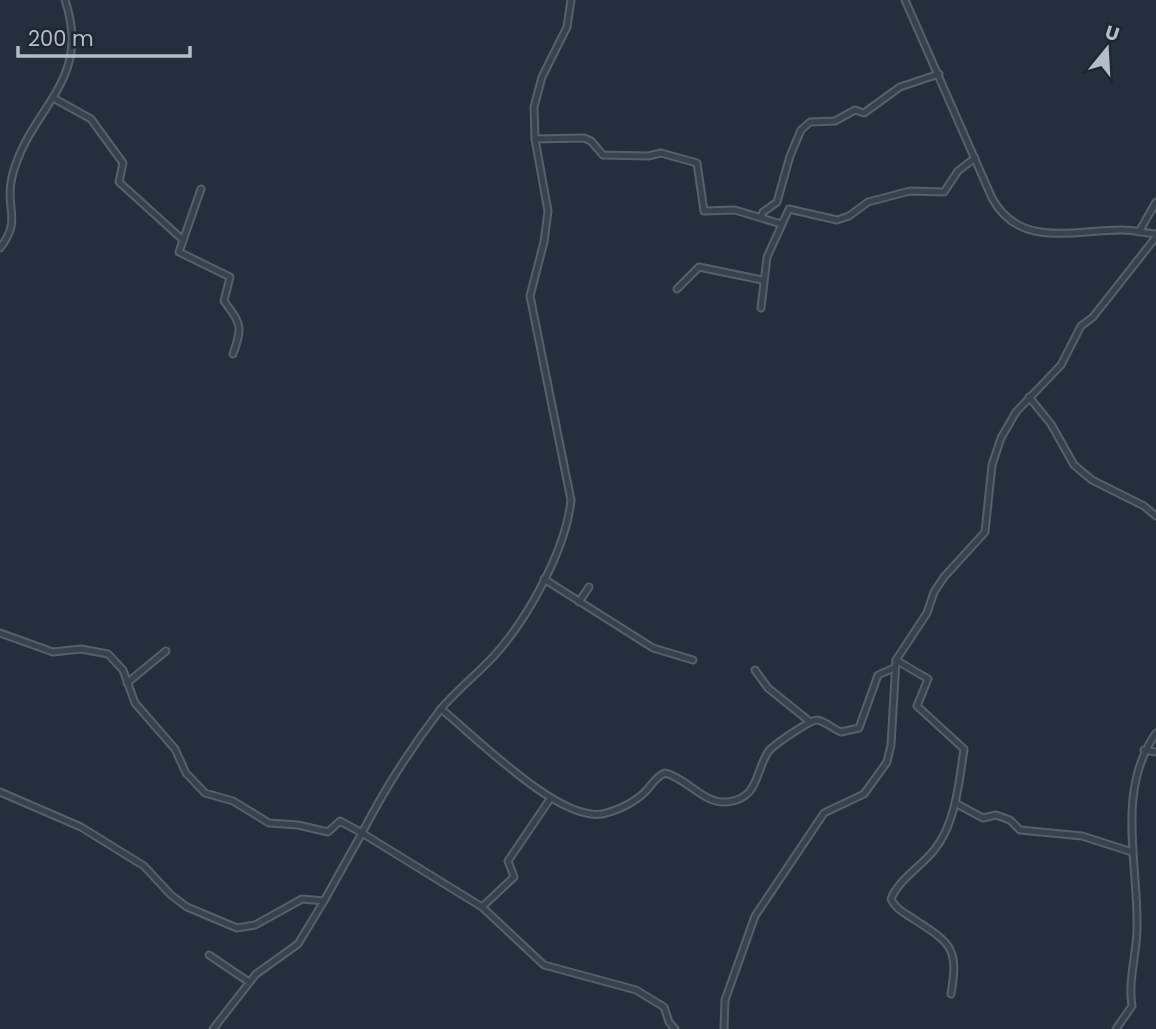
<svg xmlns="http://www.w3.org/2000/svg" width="1156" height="1029" viewBox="0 0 1156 1029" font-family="Poppins,sans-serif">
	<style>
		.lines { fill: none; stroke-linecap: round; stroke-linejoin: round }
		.minor-casing { stroke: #565f6c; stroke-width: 9 }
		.minor { stroke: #38414e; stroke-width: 5 }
	</style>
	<rect width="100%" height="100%" fill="#242f3e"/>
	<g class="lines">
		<!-- minor casing -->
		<g class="minor-casing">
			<g id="minor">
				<path d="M905,0L992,198C1020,250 1076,229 1123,230C1134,230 1145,233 1156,234"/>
				<path d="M55,99L91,119L123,163L119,182L183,240"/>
				<path d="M535,139L584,138L591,141L603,155L648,156L661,153L697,163L704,211L735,210L781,224"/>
				<path d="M201,189L179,252L230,277L224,301C241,324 243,326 233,354"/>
				<path d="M761,217L763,212L777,202L790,156L801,130L810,122L835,121L855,110L864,113L900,87L939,74"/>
				<path d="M1139,232L1156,202"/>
				<path d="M0,248C23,219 4,207 12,177C29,107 93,83 65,0"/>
				<path d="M677,289L699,267L762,280"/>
				<path d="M761,308L767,257L789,209L837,220L849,216L868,202L910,191L944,192L958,171L975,158"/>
				<path d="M1029,397L1051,424L1074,465L1092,480L1144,506L1156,516"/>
				<path d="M544,579L653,648L693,660"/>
				<path d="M579,602L589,587"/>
				<path d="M0,633L53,652L81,649L108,654L123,670L135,703L175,749L186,773L205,793L233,801L269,823L298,825L328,832L340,821L362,833C384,790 411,748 440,710C456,691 476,675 493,657C527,620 566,550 571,500L530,296L544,242L548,211L535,139L534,107L542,77L567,27L571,0"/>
				<path d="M896,660L928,679L917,706L964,749C959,782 956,822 935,849C922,866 898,880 891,899C895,908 903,912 912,918C951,943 959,947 951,994"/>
				<path d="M755,670L768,688L809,721"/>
				<path d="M127,683L166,651"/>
				<path d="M441,709C476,737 558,821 602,814C617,811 635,802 645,792C652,785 655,777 665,773C687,778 703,804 727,802C759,799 755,772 768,752C773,745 810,720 817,720C825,721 833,729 841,732L859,728L878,675L894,668"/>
				<path d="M1144,750L1156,752"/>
				<path d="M0,792L81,827L144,866L171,895L187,907L237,928L255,925L302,899L324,901L362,833L482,907L544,965L636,990L664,1007L669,1022L675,1029"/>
				<path d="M955,803L983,818L996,815L1010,820L1020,830L1082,836L1132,852"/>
				<path d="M482,907L514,877L508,861L550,799"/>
				<path d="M209,955L249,982"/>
				<path d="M213,1029L256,974L298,944L324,901"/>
				<path d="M724,1029L725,1000L755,916L824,813L864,794L887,762L891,745L896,660L927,613L934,592L944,577L985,532L992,465L1001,438L1016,412L1061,365L1081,326L1093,317L1156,237"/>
				<path d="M1116,1029L1132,1006C1128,981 1136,957 1137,931C1139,864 1115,792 1156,733"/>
			</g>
		</g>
		<!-- minor -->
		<use href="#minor" class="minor"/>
	</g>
	<!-- north arrow -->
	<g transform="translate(1107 49) rotate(18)" stroke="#1d2633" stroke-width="5" paint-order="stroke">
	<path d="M0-5L12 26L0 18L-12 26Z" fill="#b4bcc9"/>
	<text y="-10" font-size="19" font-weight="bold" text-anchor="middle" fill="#b4bcc9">U</text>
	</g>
	<!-- scale -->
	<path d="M18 46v10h172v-10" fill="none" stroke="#b4bcc9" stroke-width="3.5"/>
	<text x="28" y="46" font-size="21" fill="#b4bcc9" stroke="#1d2633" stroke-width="5" paint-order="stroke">200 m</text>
</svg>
